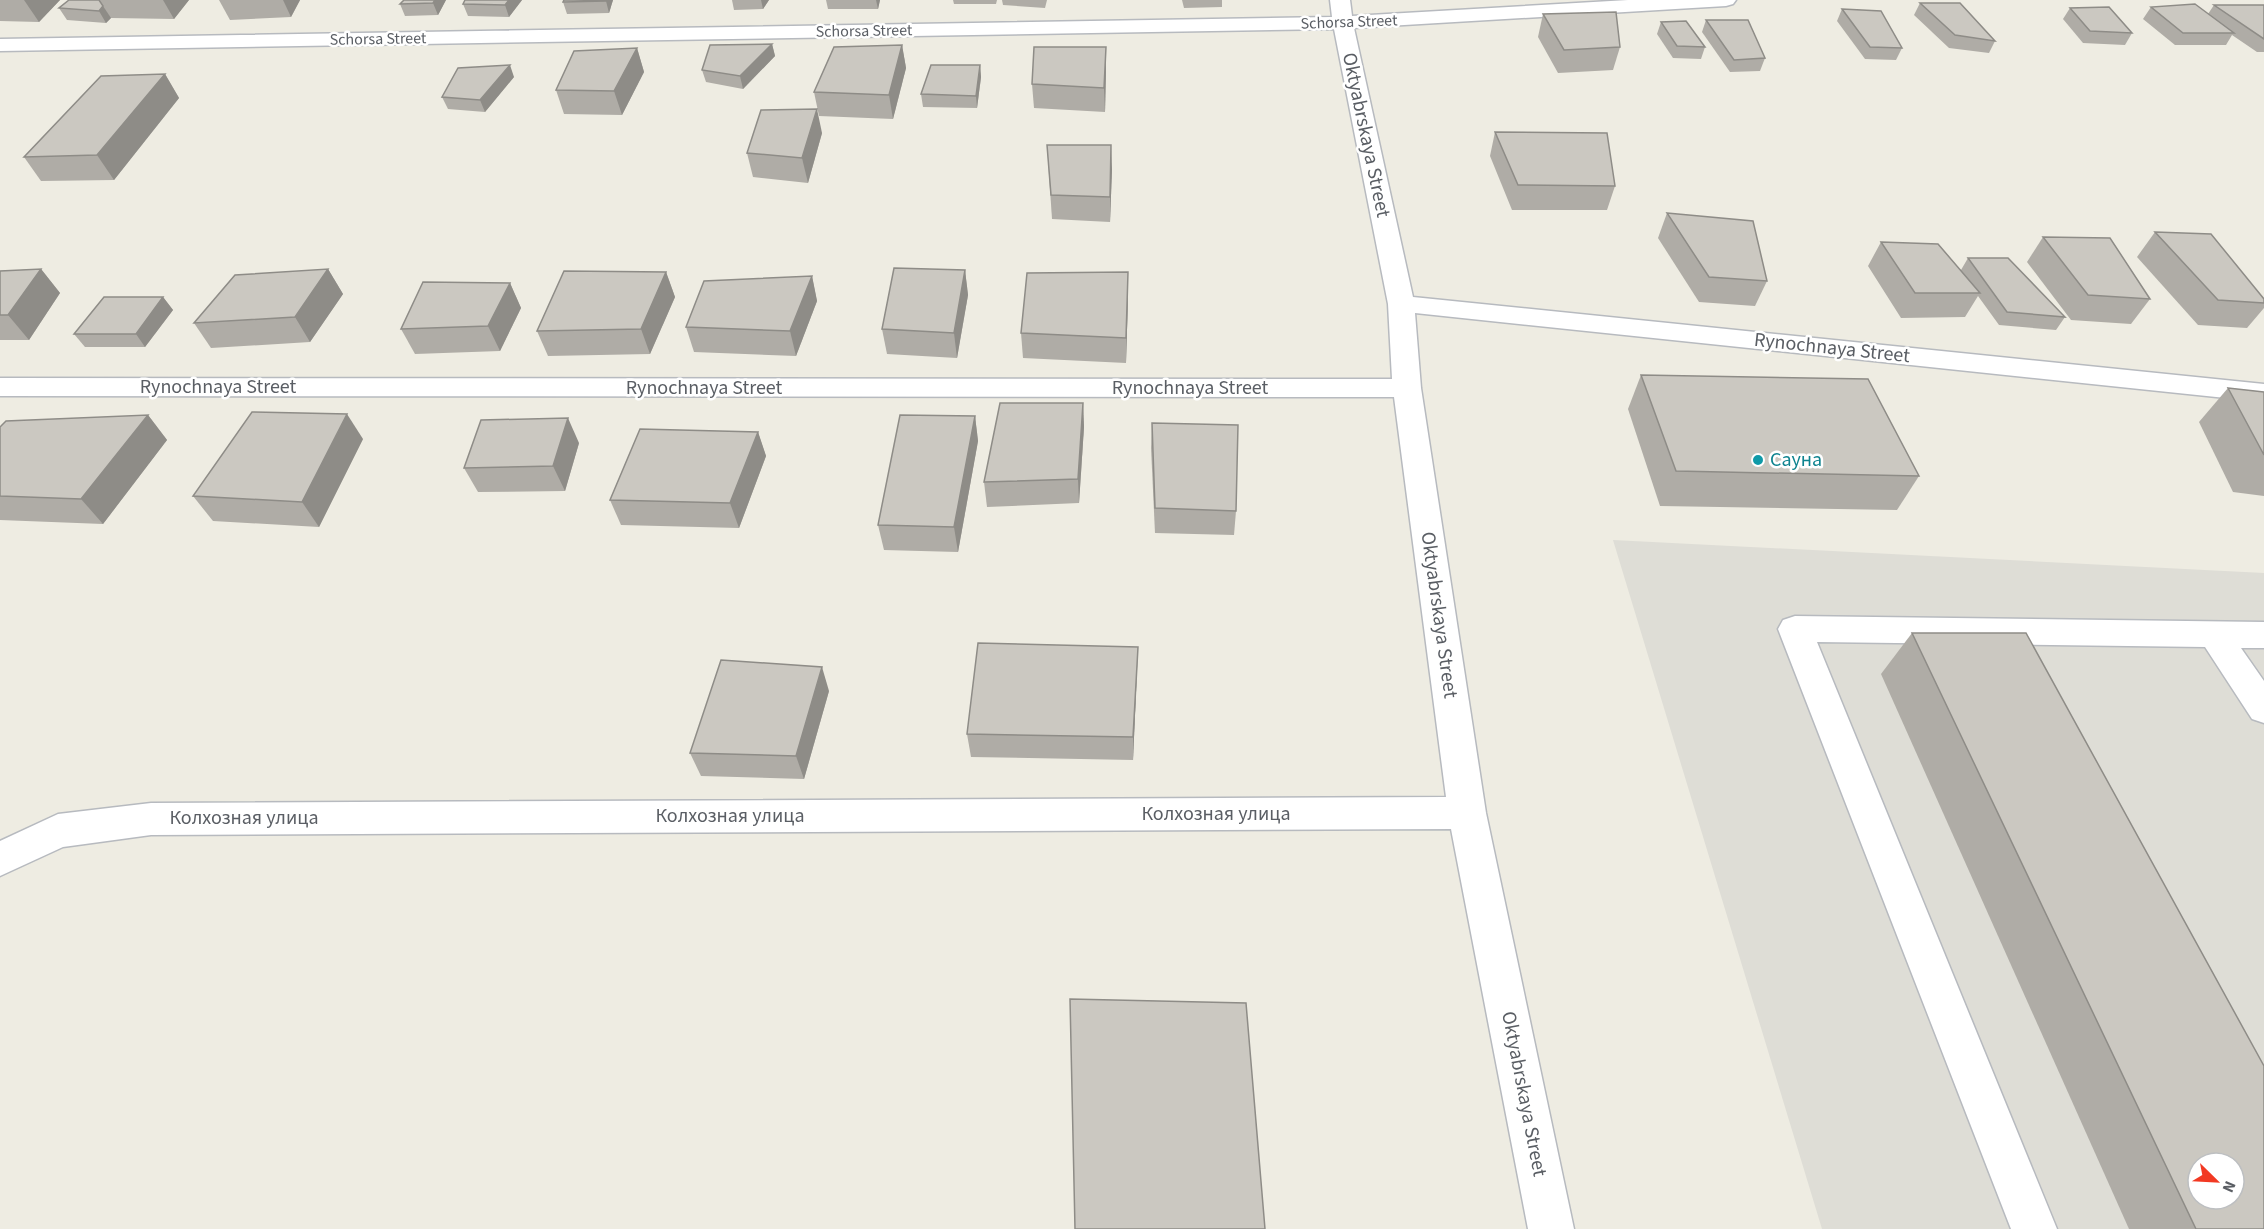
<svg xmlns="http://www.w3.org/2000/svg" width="2264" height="1229" viewBox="0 0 2264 1229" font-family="'Source Sans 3',sans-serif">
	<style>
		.industrial { fill: #deddd6; fill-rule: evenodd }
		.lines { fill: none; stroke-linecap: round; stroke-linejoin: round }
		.minor-casing { stroke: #b7babf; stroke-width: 3 }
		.minor { fill: #fff; fill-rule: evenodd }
		.wall { fill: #afaca6 }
		.shaded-wall { fill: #8e8c87 }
		.building { fill: #cbc8c1; stroke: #8e8c87; stroke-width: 1.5; fill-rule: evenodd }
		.culture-dot { fill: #0f9aa8; stroke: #fff; stroke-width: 2 }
		.labels { text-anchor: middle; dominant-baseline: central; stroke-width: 5; stroke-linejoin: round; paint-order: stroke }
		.far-street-label { font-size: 16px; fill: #5a5e64; stroke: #fff }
		.street-label { font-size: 20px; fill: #5a5e64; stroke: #fff }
		.culture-label { font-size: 20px; fill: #0d838f; stroke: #fff; text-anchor: start }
	</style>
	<rect width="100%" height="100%" fill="#eeece2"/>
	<!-- industrial -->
	<path class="industrial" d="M1613,540L2264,573V1229H1822ZM2198,1163H2234V1199H2198Z"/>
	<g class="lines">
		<!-- minor casing -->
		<g class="minor-casing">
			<g id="minor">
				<path d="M1330,0H1350L1352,16L1628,0H1736L1733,4L1726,6L1354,28L1413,297L2264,384V402L1415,313L1421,388L1486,813L1574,1229H1528L1451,829L151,835L63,847L0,876V841L58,814L151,803L1446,797L1394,397L0,396V378L1392,379L1388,304L1334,29L0,51V39L1332,17Z"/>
				<path d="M1795,616L2264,622V648H2241L2264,681V723L2252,719L2205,647L1817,642L2057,1229H2011L1778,629L1783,620Z"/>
			</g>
		</g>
		<!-- minor -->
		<use href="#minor" class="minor"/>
	</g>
	<!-- wall -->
	<g class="wall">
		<path d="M0,0H60L39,22L0,21Z"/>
		<path d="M69,0H189L174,19L111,18L106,23L67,20L59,8Z"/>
		<path d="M219,0H300L291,17L230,20Z"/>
		<path d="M404,0H446L438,15L405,16L400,4Z"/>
		<path d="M465,0H522L509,17L468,16L463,4Z"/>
		<path d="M564,0H613L609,13L567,14L563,2Z"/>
		<path d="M732,0H769L763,9L734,10Z"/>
		<path d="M826,0H880L878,9H828Z"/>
		<path d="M953,0H997L996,4H954Z"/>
		<path d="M1002,0H1047L1045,8L1003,5Z"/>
		<path d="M1182,0H1222V7L1184,8Z"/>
		<path d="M1920,3L1995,41L1989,53L1949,48L1914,15Z"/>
		<path d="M2214,5H2264V52H2257L2232,35L2226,45H2175L2143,19L2151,7L2208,14Z"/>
		<path d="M2070,8L2132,33L2125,45L2083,43L2063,19Z"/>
		<path d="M1842,9L1902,48L1896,60L1865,59L1837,21Z"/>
		<path d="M1543,14L1620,47L1613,70L1558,73L1538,37Z"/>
		<path d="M1706,20L1765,58L1760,71L1730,72L1702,32Z"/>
		<path d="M1661,22L1705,47L1701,59L1673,58L1657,34Z"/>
		<path d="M772,44L775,56L743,89L706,82L702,70Z"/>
		<path d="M902,45L906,68L893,119L819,116L814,92Z"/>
		<path d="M637,48L644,72L622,115L564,114L556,90Z"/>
		<path d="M980,65L981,77L977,108L923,107L921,94Z"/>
		<path d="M1106,70L1105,112L1034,108L1032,84Z"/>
		<path d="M165,74L179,98L114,180L41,181L24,157Z"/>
		<path d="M514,77L485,112L448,109L442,97Z"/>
		<path d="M1495,132L1615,186L1607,210H1512L1490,156Z"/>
		<path d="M822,133L808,183L753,177L747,153Z"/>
		<path d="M1047,145L1112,169L1110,222L1052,219Z"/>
		<path d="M1667,213L1767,281L1755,306L1699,302L1658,238Z"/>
		<path d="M2155,232L2264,299V308L2247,328L2198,325L2137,257Z"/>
		<path d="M2043,237L2150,299L2131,324L2071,320L2027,262Z"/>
		<path d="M1881,242L1961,270L1968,258L2065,317L2056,330L1999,325L1978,296L1965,317L1901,318L1868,266Z"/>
		<path d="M41,269L60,293L29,340H0V271Z"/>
		<path d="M328,269L343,294L310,342L211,348L194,323Z"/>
		<path d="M965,270L968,295L957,358L887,354L882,329Z"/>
		<path d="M666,272L675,297L650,354L548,356L537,331Z"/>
		<path d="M812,276L817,301L796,356L694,352L686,327Z"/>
		<path d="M510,283L521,308L500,351L415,354L401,329Z"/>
		<path d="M163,297L173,310L145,347H85L74,334Z"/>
		<path d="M1128,297L1126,363L1023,358L1021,333Z"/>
		<path d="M1641,375L1919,476L1897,510L1660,506L1628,409Z"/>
		<path d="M2228,388L2264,392V496L2233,492L2199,422Z"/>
		<path d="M1083,403L1084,427L1079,503L987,507L984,482Z"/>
		<path d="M148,415L167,440L103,524L0,520V427Z"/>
		<path d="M975,416L978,441L958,552L884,550L878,525Z"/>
		<path d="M1152,423L1236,511L1234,535L1155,533L1151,448Z"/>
		<path d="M758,432L766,456L739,528L621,525L610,500Z"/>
		<path d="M363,439L319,527L213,521L193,496Z"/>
		<path d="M579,443L565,491L478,492L464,468Z"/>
		<path d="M1912,633L2264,1229H2129L1881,674Z"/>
		<path d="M1138,647L1137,670L1133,760L971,757L967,734Z"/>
		<path d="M829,691L804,779L701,776L690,753Z"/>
	</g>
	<!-- shaded-wall -->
	<g class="shaded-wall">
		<path d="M24,0H60L39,22Z"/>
		<path d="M163,0H189L174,19Z"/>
		<path d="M283,0H300L291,17Z"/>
		<path d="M435,0H446L438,15L433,3Z"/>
		<path d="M509,0H522L509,17L505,5Z"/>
		<path d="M606,0H613L609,13L606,1Z"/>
		<path d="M761,0H769L763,9Z"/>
		<path d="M876,0H880L878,9Z"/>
		<path d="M103,6L111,18L106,23L99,11Z"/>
		<path d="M772,44L775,56L743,89L740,76Z"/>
		<path d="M902,45L906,68L893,119L889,95Z"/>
		<path d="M1106,47V70L1105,112L1104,88Z"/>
		<path d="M637,48L644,72L622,115L614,91Z"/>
		<path d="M510,65L514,77L485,112L480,100Z"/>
		<path d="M980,65L981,77L977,108L976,96Z"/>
		<path d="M165,74L179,98L114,180L97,155Z"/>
		<path d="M817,109L822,133L808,183L802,158Z"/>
		<path d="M1111,145L1112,169L1110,222V197Z"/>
		<path d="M41,269L60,293L29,340L8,315Z"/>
		<path d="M328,269L343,294L310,342L295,317Z"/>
		<path d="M965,270L968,295L957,358L954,333Z"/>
		<path d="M666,272L675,297L650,354L641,329Z"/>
		<path d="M1128,272V297L1126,363V338Z"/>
		<path d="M812,276L817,301L796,356L790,331Z"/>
		<path d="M510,283L521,308L500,351L488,326Z"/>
		<path d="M163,297L173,310L145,347L136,334Z"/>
		<path d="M1083,403L1084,427L1079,503L1078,479Z"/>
		<path d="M347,414L363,439L319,527L302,502Z"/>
		<path d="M148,415L167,440L103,524L81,499Z"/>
		<path d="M975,416L978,441L958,552L954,527Z"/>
		<path d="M568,418L579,443L565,491L553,466Z"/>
		<path d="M758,432L766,456L739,528L730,503Z"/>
		<path d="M1138,647L1137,670L1133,760V737Z"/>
		<path d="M822,667L829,691L804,779L796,756Z"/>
	</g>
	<!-- building -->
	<g class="building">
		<path d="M69,0H99L103,6L99,11L59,8Z"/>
		<path d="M404,0H435L433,3L400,4Z"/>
		<path d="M465,0H509L505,5L463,4Z"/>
		<path d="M564,0H606V1L563,2Z"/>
		<path d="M1920,3H1960L1995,41L1955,35Z"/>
		<path d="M2195,4L2234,33H2183L2151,7Z"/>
		<path d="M2214,5H2264V39Z"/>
		<path d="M2109,7L2132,33L2090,31L2070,8Z"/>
		<path d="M1842,9L1881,11L1902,48L1870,47Z"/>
		<path d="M1616,12L1620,47L1564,50L1543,14Z"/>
		<path d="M1706,20H1748L1765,58L1734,60Z"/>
		<path d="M1686,21L1705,47L1677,46L1661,22Z"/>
		<path d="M772,44L740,76L702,70L710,45Z"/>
		<path d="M902,45L889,95L814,92L834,47Z"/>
		<path d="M1034,47H1106L1104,88L1032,84Z"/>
		<path d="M637,48L614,91L556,90L574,51Z"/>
		<path d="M510,65L480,100L442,97L458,68Z"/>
		<path d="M931,65H980L976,96L921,94Z"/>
		<path d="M165,74L97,155L24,157L101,76Z"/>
		<path d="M817,109L802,158L747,153L761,110Z"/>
		<path d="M1495,132L1607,133L1615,186L1518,185Z"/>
		<path d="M1047,145H1111L1110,197L1051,195Z"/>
		<path d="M1667,213L1753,221L1767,281L1709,277Z"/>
		<path d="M2155,232L2211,234L2264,299V303L2218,300Z"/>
		<path d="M2043,237L2110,238L2150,299L2088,295Z"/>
		<path d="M1881,242L1938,244L1980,293H1915Z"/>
		<path d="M1968,258H2008L2065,317L2007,312Z"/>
		<path d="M894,268L965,270L954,333L882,329Z"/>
		<path d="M41,269L8,315H0V271Z"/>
		<path d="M328,269L295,317L194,323L235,275Z"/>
		<path d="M564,271L666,272L641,329L537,331Z"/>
		<path d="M1128,272L1126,338L1021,333L1027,273Z"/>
		<path d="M812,276L790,331L686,327L704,281Z"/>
		<path d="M423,282L510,283L488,326L401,329Z"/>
		<path d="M104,297H163L136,334H74Z"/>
		<path d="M1641,375L1868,379L1919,476L1676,471Z"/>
		<path d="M2228,388L2264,392V455Z"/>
		<path d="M1000,403H1083L1078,479L984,482Z"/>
		<path d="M252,412L347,414L302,502L193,496Z"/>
		<path d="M148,415L81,499L0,496V427L6,421Z"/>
		<path d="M900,415L975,416L954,527L878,525Z"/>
		<path d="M568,418L553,466L464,468L481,420Z"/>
		<path d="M1152,423L1238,425L1236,511L1155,508Z"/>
		<path d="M640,429L758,432L730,503L610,500Z"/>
		<path d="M1912,633H2026L2264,1066V1229H2196ZM2198,1163H2234V1199H2198Z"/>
		<path d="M978,643L1138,647L1133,737L967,734Z"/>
		<path d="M721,660L822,667L796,756L690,753Z"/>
		<path d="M1070,999L1246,1003L1265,1229H1075Z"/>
	</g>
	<!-- markers -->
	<circle class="culture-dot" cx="1758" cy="460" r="6"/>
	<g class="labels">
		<!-- far-street labels -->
		<g class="far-street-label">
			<text transform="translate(1349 22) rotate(-2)">Schorsa Street</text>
			<text transform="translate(864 31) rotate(-1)">Schorsa Street</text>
			<text transform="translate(378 39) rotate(-1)">Schorsa Street</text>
		</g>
		<!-- street labels -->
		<g class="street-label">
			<text transform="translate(1366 135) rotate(78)">Oktyabrskaya Street</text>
			<text transform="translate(1832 348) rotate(6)">Rynochnaya Street</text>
			<text x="218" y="387">Rynochnaya Street</text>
			<text x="704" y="388">Rynochnaya Street</text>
			<text x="1190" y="388">Rynochnaya Street</text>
			<text transform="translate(1439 615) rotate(82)">Oktyabrskaya Street</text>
			<text x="1216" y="814">Колхозная улица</text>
			<text x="730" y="816">Колхозная улица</text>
			<text x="244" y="818">Колхозная улица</text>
			<text transform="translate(1524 1094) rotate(79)">Oktyabrskaya Street</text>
		</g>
		<!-- culture labels -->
		<g class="culture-label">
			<text x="1770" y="460">Сауна</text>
		</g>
	</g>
	<!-- north arrow -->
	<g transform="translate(2216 1181) rotate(114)"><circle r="28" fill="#ffffff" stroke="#bdbfc1" stroke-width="1.5"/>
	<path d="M0-4.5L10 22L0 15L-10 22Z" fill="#f23923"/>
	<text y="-9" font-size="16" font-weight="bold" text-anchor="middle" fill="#5a5e64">N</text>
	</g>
</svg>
